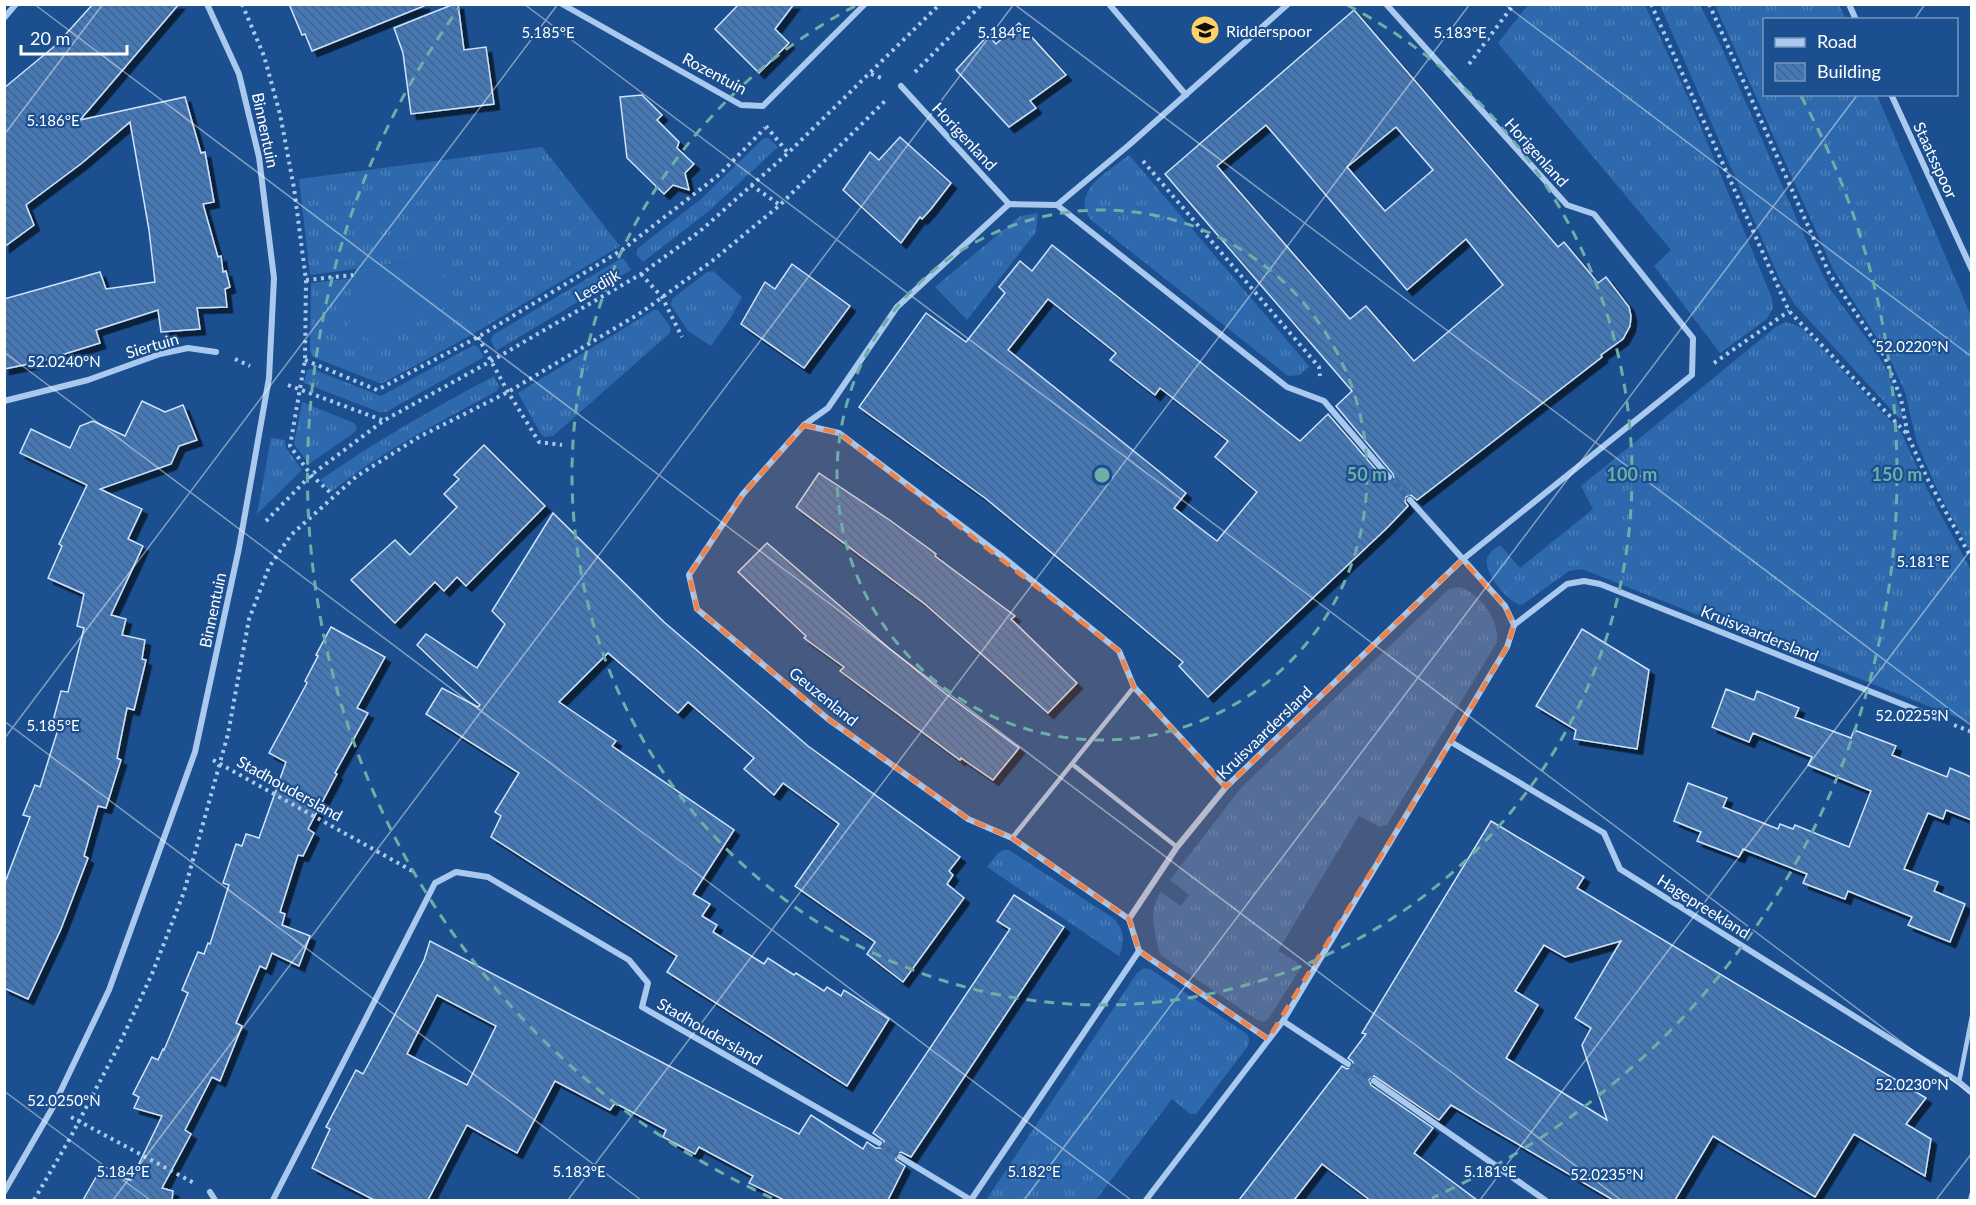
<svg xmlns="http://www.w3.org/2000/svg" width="1976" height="1205" viewBox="0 0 1976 1205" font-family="Lato,sans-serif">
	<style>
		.grass { fill: url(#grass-tufts) }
		.garden { fill: #2e69ad }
		.building { fill: url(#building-back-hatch); stroke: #cfe3fa; stroke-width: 1.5; fill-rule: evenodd; filter: url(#shadow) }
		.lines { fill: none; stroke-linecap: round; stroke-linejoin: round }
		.minor-tunnel { stroke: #3d69a0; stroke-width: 6; stroke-dasharray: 6 3; stroke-linecap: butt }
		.path { stroke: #a9c9ee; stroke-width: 4; stroke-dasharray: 3 4.5; stroke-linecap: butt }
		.service { stroke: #a9c9ee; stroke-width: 4.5 }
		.minor { stroke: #a9c9ee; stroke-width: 6 }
		.marked { fill: #ee8249; fill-opacity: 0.2; stroke: #ee8249; stroke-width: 4.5; stroke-dasharray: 12 8; stroke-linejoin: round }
		.ticks { fill: none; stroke: #fff; stroke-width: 1.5; stroke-opacity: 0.45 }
		.ring { fill: none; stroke: #6fada8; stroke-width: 3; stroke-dasharray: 10 8 }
		.labels { text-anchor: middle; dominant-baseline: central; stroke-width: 4.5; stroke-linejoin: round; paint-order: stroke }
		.poi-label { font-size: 16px; fill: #fff; stroke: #1b4f8f; text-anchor: start }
		.street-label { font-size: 16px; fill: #fff; stroke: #1b4f8f }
		.ticks-label { font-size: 15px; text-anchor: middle; fill: #fff; stroke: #1b4f8f; stroke-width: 4.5; stroke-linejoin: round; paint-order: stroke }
		.centre { fill: #6fada8; stroke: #1b4f8f; stroke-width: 3 }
		.ring-label { font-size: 18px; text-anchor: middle; font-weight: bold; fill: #6fada8; stroke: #1b4f8f; stroke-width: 4.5; stroke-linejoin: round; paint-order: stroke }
	</style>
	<defs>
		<pattern id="grass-tufts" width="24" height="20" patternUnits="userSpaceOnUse" patternTransform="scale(1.5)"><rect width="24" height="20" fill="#2e69ad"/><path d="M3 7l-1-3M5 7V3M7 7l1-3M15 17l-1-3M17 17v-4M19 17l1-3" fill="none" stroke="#4d80b9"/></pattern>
		<pattern id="building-back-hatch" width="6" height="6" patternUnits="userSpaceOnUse" patternTransform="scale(1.5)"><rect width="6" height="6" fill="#4478b7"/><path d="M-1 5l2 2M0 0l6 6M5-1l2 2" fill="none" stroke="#486282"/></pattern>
		<filter id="shadow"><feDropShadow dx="5.5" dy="5.5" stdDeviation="0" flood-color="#0009"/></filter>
	</defs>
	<rect width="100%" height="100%" fill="#1b4f8f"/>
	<!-- grass -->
	<g class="grass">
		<path d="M1528,5H1645L1692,106L1772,298L1773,308L1767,319L1720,353L1654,266L1671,250L1498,43Z"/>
		<path d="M1660,5H1700L1722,48L1809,247L1830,289L1873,347L1888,372L1903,418H1899L1795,305L1780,280Z"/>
		<path d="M1715,5H1839L1846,19L1764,20V94L1877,95L1971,316V553L1936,487L1917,443L1905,392L1889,357L1833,269Z"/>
		<path d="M764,138H769L778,147L709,211L643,262L636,254L638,248L701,199Z"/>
		<path d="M542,147L620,246L473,334L383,383H379L313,357L310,351L311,283L353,278L349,331L429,259L310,275L299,179Z"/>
		<path d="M1129,155L1309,366L1300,375L1288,376L1091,220C1069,192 1109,171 1129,155Z"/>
		<path d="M1038,213L1036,232L967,320L935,287L1020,216Z"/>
		<path d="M620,259H624L631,270L496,351L491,341L493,335Z"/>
		<path d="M713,271L742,297L730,319L711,346L688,331L671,305L672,299L707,272Z"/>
		<path d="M654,310H658L670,326V333L553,436L544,437L541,434L518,393Z"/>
		<path d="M1786,322L1801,327L1901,432L1928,491L1971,570V723L1582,569L1569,571L1522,605C1509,604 1483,572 1487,559C1489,552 1494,549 1500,545L1520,568L1593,509L1581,486L1777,326Z"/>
		<path d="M474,345L478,347L484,357L386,412H379L304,383L307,370L312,369L381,396Z"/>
		<path d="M494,376L499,386L497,391C440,422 382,451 331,492L320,480C376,441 434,408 494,376Z"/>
		<path d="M302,402L354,423L357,428L355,432L309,464L294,444Z"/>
		<path d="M271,438L285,440L286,448L302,470L257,514Z"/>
		<path d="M1460,587C1480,594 1500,620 1497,642L1387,825L1380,827L1359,816L1278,951L1297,962L1300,969L1269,1018L1264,1022L1257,1020L1162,956L1159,952C1155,929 1147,912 1161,892L1181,906L1189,895L1170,880L1240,789L1449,589Z"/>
		<path d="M1003,850H1009L1113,918C1125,930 1125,941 1119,956L987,867L998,853Z"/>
		<path d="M1144,968L1150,969L1247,1034L1249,1039L1248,1046L1196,1114H1190L1172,1099L1096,1200H986L1137,973Z"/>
	</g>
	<!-- garden -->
	<path class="garden" d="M429,259L434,261L455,297L453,303L378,343L349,331L353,275L356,269Z"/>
	<!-- building -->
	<g class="building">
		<path d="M93,4H179L80,120L185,97L201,153L205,152L214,202L203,204L218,257L221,256L223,272L226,271L230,287L225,289L227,307L197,308L200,329L161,332L158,310L96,330L100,343L39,362L4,369V299L100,272L106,289L155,282L149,230L130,122L82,163L26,205L34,225L4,247V88L56,45Z"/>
		<path d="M289,4H424V6L312,51L305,34L302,35Z"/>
		<path d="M454,4H458L464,50L486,47L494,104L411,114L403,53L394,28Z"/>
		<path d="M739,4H794L775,29L789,43L759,73L715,29Z"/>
		<path d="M1354,10L1558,247L1564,242L1598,283L1606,277L1629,307L1631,316L1630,326L1623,339L1601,355L1602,357L1473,457L1417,500L1411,495L1406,497L1405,502L1408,506L1388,527L1208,697L1179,666L1183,662L1126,614L985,498L859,407L926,313L966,342L1005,293L999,287L1020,261L1032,271L1052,245L1300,441L1328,414L1385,480L1392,481L1394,478L1393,474L1336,406L1352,391L1165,174ZM1266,125L1407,290L1466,239L1503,285L1414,361L1366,306L1350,319L1217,166ZM1396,127L1433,170L1385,211L1347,167ZM1048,299L1116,353L1110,360L1155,395L1160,388L1228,441L1215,457L1257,492L1217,541L1174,508L1186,493L1008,350Z"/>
		<path d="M1019,23L1066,75L1030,101L1036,108L1009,127L956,70L988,35L996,44Z"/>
		<path d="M642,95L662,115L657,120L679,142L677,148L694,164L685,173L689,190L673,185L664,194L627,158L620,97Z"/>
		<path d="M900,137L951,183L931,209L922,219L920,217L901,243L843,190L870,152L879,160Z"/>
		<path d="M792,264L850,306L804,368L741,324L765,282L775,289Z"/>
		<path d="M142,401L165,412L183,405L197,440L179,446L171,464L100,489L142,509L128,539L143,546L111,615L126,619L122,635L145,640L142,659L146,660L134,710L127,708L117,758L121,760L106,808L98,806L84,856L88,858L61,929L28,999L4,988V885L30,817L23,815L35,785L40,787L60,723L53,721L61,691L68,692L84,628L77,626L84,594L48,578L62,546L59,544L87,485L20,453L31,429L70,448L80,426L93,421L125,436Z"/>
		<path d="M484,445L545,506L466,586L457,577L444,591L435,582L395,623L351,580L395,540L410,555L457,507L444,494L459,479L454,475Z"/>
		<path d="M819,473L891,521L936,554L935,556L1015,616L1011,619L1077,683L1048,713L926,605L796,507Z"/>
		<path d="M553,513L664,622L808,746L960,857L949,871L953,875L947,884L964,898L903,982L867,954L875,942L795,886L839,824L783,783L774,795L744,769L754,758L688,702L678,713L608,653L559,702L616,741L612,746L734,830L693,894L710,904L702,916L717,925L713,932L764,964L768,958L794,975L796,973L824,991L827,987L841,996L844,990L889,1019L847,1086L667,972L677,956L491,837L501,816L495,812L519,773L426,714L442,688L478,707L480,705L417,645L426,634L477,668L505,624L492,611Z"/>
		<path d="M767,543L890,649L946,694L1019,748L993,780L961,758L960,760L840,671L844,667L804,638L806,636L738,572Z"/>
		<path d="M331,627L385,657L357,708L368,713L335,773L337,774L308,829L314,833L303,856L298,855L280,912L285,914L282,925L310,936L299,966L272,953L266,969L260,966L236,1023L242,1026L220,1081L212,1077L185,1130L191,1134L162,1188L173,1191L172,1200H83L99,1172L131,1180L162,1116L134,1108L139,1097L133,1094L152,1057L158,1060L163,1049L164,1050L188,993L182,990L198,952L204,954L208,943L210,944L229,885L223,883L236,844L242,846L246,834L259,838L286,762L269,753L307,683L305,681L318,656L316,655Z"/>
		<path d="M1582,629L1649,670L1637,749L1574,739L1576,730L1536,706Z"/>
		<path d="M1726,689L1754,700L1757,691L1799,708L1795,717L1851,738L1854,730L1896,746L1892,755L1947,777L1950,768L1971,777V820L1946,810L1943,819L1928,813L1904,869L1938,882L1934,891L1965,904L1950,942L1908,925L1912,917L1848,891L1845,899L1803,883L1807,874L1743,849L1739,857L1697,841L1701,832L1674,821L1688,783L1727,798L1723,807L1778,829L1780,824L1793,829L1795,825L1849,847L1871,791L1808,765L1812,757L1753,733L1749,742L1712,727Z"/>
		<path d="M1491,821L1584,877L1577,888L1926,1098L1906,1124L1931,1139L1925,1176L1854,1134L1815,1197L1713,1136L1675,1200H1613L1451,1105L1439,1120L1374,1076L1369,1080L1371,1085L1433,1128L1414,1153L1477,1200H1370L1322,1164L1294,1200H1239L1342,1066L1347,1069L1352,1067L1353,1062L1348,1058L1366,1034L1362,1033ZM1621,941L1575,1018L1591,1028L1582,1045L1607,1120L1506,1058L1538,1005L1515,991L1544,945L1565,957Z"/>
		<path d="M1014,895L1064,927L911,1157L901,1152L896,1154V1160L905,1166L888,1200H784L749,1183L753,1176L699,1147L695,1154L663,1137L666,1130L615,1103L610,1110L555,1081L517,1153L467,1125L428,1200H374L312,1168L330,1129L326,1127L356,1070L363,1074L424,960L430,941L799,1134L811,1115L863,1149L867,1142L876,1148H881L884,1145V1141L873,1133L1010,929L997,921ZM437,995L496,1026L467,1085L407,1054Z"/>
	</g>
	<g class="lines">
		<!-- minor-tunnel -->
		<g class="minor-tunnel">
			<path d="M1389,477L1410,500"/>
			<path d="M1348,1064L1374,1081"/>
			<path d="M879,1143L900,1157"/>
		</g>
		<!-- path -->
		<g class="path">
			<path d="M242,4L264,56L280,114L294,188L306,280L305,360L290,446L311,475L333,495"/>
			<path d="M1651,4L1789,311L1908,435"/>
			<path d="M1709,4L1829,273L1885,357L1901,399L1908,436L1927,478L1972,559"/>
			<path d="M1469,64L1514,4"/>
			<path d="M915,72L982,4"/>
			<path d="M871,74L884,79"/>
			<path d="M766,126L788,153"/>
			<path d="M1143,161L1319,367L1320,376"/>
			<path d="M751,185L780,205"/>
			<path d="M641,274L662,297L682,337"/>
			<path d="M306,280L353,275"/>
			<path d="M478,337L508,392L539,442L562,445"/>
			<path d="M235,359L250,366"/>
			<path d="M305,360L377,390L478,337L622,250L720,174L765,128"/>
			<path d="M1714,363L1789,311"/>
			<path d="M288,385L382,420"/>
			<path d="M266,521L311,475L383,421L491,361L641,274L699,232L788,153L940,4"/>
			<path d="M1954,725L1972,732"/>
			<path d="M213,760L416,873"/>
			<path d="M71,1117L194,1183"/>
			<path d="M34,1200L69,1140L118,1047L152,974L184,892L228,734L249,619L269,567L291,535L357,476L419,437L508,392L642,312L712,261L780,205L886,100"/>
		</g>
		<!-- service -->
		<g class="service">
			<path d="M1072,764L1177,847"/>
			<path d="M1012,838L1134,687"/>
			<path d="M1959,1082L1972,1016"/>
		</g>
		<!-- minor -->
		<g class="minor">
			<path d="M562,4L741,105L763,106L865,4"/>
			<path d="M1109,4L1186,95"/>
			<path d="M1849,4L1856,20"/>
			<path d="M4,18L16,4"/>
			<path d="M901,86L1009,204"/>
			<path d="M1891,94L1972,270"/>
			<path d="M1057,205L1287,387L1324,401L1389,477"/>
			<path d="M4,401L88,380L160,354L188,348L216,352"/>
			<path d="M804,425L839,433L1003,557L1119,651L1134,687L1226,787"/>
			<path d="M1514,625L1567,584L1584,581L1600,584L1937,718"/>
			<path d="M1451,742L1604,833L1620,869L1959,1082L1972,1093"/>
			<path d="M1129,919L1012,838L968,819L828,719L697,609L689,575L743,494L804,425L828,408L897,307L1009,204L1057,205L1129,145L1288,4"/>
			<path d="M1139,951L1268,1039"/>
			<path d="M1283,1021L1348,1064"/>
			<path d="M1374,1081L1545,1200"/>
			<path d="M900,1157L971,1200"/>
			<path d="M4,1192L53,1107L109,990L195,752L239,548L269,378L274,278L259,157L239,74L207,4"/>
			<path d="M210,1192L215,1200"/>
			<path d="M273,1200L435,883L456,872L488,877L629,960L648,983L642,1007L879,1143"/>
			<path d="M971,1200L1139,951L1129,919L1177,847L1226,787L1462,560L1692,375L1693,338L1594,214L1567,205L1386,4"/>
			<path d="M1146,1200L1283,1021L1507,647L1514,625L1505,606L1410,500"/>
			<path d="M1971,1200L1972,1195"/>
		</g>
	</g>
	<!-- marked area -->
	<path class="marked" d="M804,425L839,433L1119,651L1134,687L1226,787L1462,560L1505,606L1514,625L1507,647L1451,742L1268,1039L1139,951L1129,919L1012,838L968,819L828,719L697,609L689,575L743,494Z"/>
	<!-- ticks -->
	<path class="ticks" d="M34,4L1621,1200M524,4L1972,1095M1014,4L1972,726M1504,4L1972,357M1914,20L1925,4M4,135L103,4M4,352L1131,1200M4,721L641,1200M4,739L558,4M4,1091L150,1200M113,1200L1014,4M568,1200L1470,4M1024,1200L1858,94M1480,1200L1972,548M1936,1200L1972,1153"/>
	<!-- distance rings -->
	<g class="ring">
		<circle cx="1102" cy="475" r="265"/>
		<path d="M1347 5A530 530 0 1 1 857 5"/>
		<path d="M772 1198A795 795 0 0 1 459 8M1801 96A795 795 0 0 1 1432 1198"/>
	</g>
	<!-- icons -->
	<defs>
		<g id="school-disc" transform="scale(1.5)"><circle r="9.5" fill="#ffd166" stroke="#1b4f8f"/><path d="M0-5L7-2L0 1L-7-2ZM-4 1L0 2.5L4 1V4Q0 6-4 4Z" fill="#111"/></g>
	</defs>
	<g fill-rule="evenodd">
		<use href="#school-disc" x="1205" y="30"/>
	</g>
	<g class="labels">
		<!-- poi labels -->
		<g class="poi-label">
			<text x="1226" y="30">Ridderspoor</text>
		</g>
		<!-- street labels -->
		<g class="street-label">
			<text transform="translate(715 73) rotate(28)">Rozentuin</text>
			<text transform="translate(266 130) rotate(78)">Binnentuin</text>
			<text transform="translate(965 136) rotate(47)">Horigenland</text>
			<text transform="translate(1537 152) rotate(48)">Horigenland</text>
			<text transform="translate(1936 160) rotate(65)">Staatsspoor</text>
			<text transform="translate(597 285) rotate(-30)">Leedijk</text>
			<text transform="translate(152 345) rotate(-16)">Siertuin</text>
			<text transform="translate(212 610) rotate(-78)">Binnentuin</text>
			<text transform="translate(1760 633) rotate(22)">Kruisvaardersland</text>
			<text transform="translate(824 696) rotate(39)">Geuzenland</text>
			<text transform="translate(1264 732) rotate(-44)">Kruisvaardersland</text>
			<text transform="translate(290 788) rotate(29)">Stadhoudersland</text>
			<text transform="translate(1704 906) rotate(32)">Hagepreekland</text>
			<text transform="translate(710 1031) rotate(30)">Stadhoudersland</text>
		</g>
	</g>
	<g class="ticks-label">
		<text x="548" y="38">5.185°E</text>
		<text x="1004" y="38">5.184°E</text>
		<text x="1460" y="38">5.183°E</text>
		<text x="53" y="126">5.186°E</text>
		<text x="1912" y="352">52.0220°N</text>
		<text x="64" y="367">52.0240°N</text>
		<text x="1923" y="567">5.181°E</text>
		<text x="1912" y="721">52.0225°N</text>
		<text x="53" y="731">5.185°E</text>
		<text x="1912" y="1090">52.0230°N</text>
		<text x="64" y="1106">52.0250°N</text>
		<text x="123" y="1177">5.184°E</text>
		<text x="579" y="1177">5.183°E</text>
		<text x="1034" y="1177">5.182°E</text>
		<text x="1490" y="1177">5.181°E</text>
		<text x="1607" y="1180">52.0235°N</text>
	</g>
	<circle cx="1102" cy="475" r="9" class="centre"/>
	<g class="ring-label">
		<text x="1367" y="481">50 m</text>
		<text x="1632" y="481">100 m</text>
		<text x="1897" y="481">150 m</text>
	</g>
	<!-- border -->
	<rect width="1976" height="1205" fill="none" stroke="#ffffff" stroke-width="12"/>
	<!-- legend -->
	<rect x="1763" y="18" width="195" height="78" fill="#1b4f8f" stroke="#7695bc" stroke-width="1.5"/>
	<rect x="1775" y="38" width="30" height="9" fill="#a9c9ee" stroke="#7695bc" stroke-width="1.5"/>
	<text x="1817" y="48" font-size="18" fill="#ffffff">Road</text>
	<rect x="1775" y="63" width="30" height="18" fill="url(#building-back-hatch)" stroke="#7695bc" stroke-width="1.5"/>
	<text x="1817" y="78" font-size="18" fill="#ffffff">Building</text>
	<!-- scale -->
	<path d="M21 45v9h106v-9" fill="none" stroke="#ffffff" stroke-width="3"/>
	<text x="30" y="45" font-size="18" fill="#ffffff" stroke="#1b4f8f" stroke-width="4.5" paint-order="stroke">20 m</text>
</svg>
